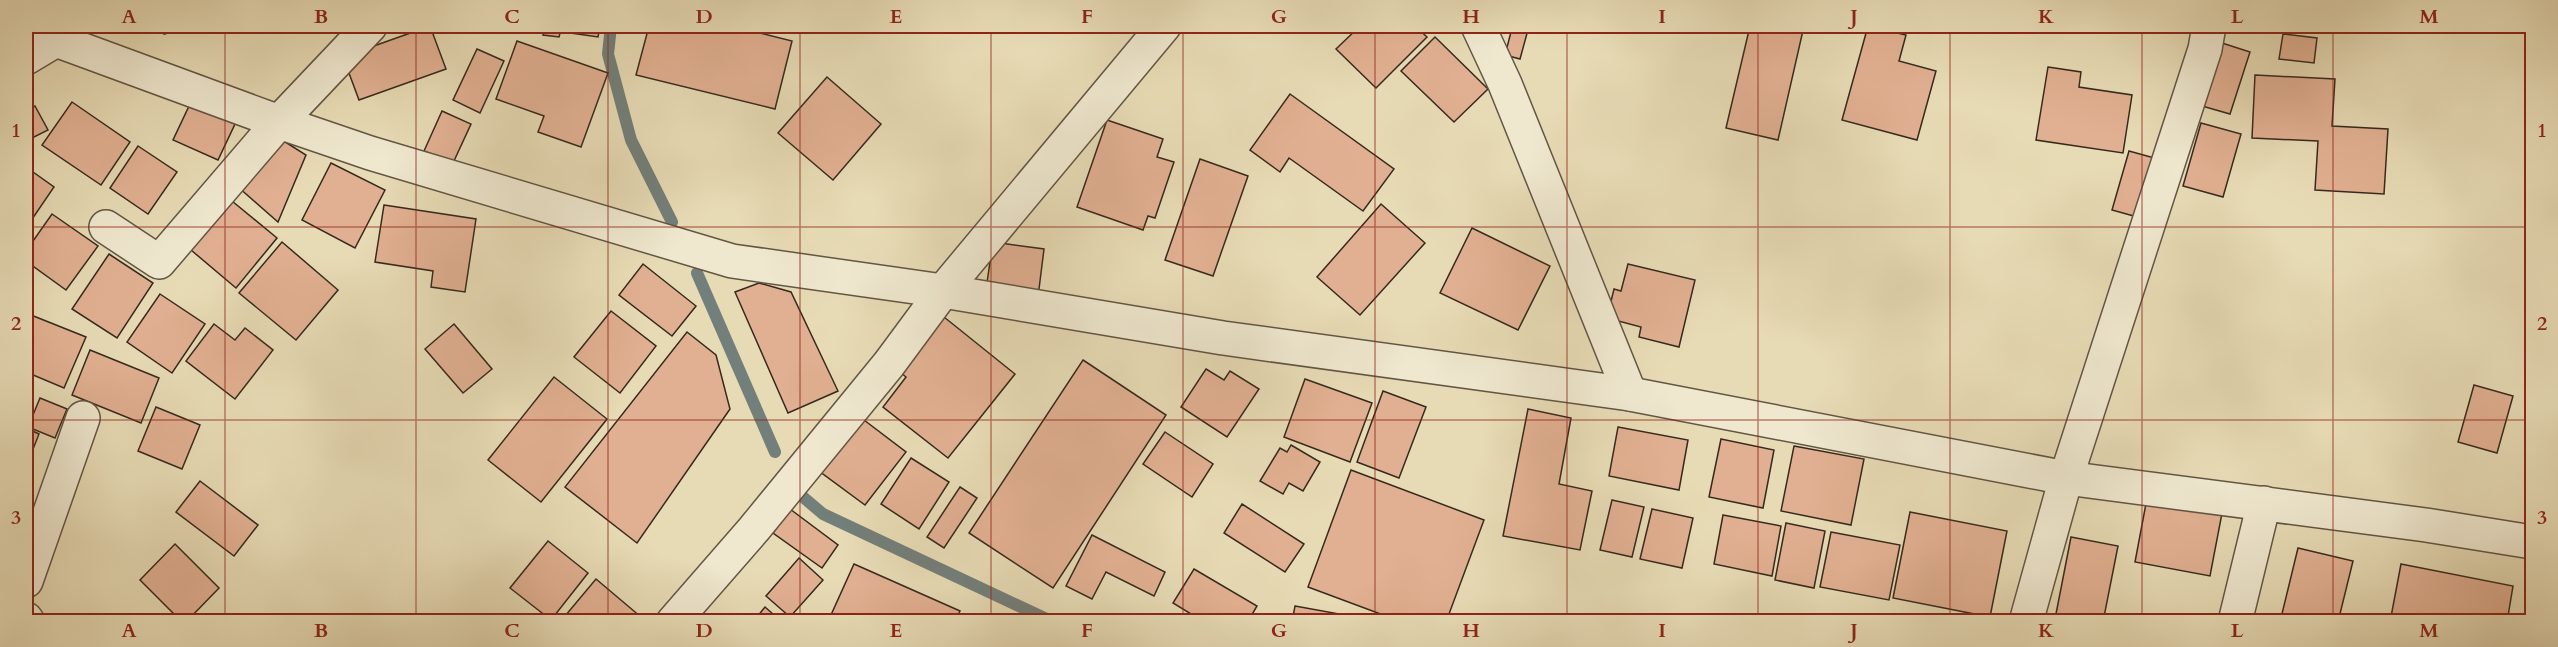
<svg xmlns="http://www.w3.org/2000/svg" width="2558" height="647" viewBox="0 0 2558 647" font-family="Cardo,serif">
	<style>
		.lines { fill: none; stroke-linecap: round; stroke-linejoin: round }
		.stream { stroke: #737f7a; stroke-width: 12 }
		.building { fill: #e1b092; stroke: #362a1e; stroke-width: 1.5 }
		.minor-casing { stroke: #625644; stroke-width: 36 }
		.minor { stroke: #efe8cf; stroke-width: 33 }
		.grid { fill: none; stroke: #8f2418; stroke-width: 1.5; stroke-opacity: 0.55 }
		.neatline { fill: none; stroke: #8f2418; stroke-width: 2 }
		.grid-label { font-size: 20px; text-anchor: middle; font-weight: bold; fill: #8f2418 }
	</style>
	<rect width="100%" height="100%" fill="#e7dbb5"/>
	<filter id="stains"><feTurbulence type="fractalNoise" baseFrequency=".00333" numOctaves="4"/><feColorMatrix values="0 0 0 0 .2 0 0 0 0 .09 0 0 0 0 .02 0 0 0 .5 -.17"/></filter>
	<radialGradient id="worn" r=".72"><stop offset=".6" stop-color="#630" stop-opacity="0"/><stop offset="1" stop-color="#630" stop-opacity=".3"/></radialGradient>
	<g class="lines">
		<!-- stream -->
		<g class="stream">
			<path d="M611,26L608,54L631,140L672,222"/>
			<path d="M697,273L775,452"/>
			<path d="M803,497L823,514L1053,622"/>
		</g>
	</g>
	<!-- building -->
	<g class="building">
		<path d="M162,26H197L164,34Z"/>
		<path d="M318,26H338L321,33Z"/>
		<path d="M430,26L446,69L359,100L343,57Z"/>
		<path d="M545,26H562L559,37L543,35Z"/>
		<path d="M565,26H600L598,37L564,32Z"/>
		<path d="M649,26H732L792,41L775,109L636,75Z"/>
		<path d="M1360,26H1415L1427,37L1376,88L1336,49Z"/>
		<path d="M1493,26H1529L1520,59L1505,55L1511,32Z"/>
		<path d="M1750,26H1804L1778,140L1726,128Z"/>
		<path d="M1868,26L1906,35L1899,61L1936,71L1917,140L1842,120Z"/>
		<path d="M1900,26H1925L1923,32Z"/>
		<path d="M2283,34L2317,38L2314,63L2279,59Z"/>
		<path d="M1435,37L1488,89L1454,122L1401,71Z"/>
		<path d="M517,41L608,73L581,147L538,132L544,116L496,99Z"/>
		<path d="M2222,43L2250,52L2230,114L2202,106Z"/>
		<path d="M477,49L504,61L480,113L453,100Z"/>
		<path d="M2048,67L2081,72L2079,87L2132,95L2123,153L2036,140Z"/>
		<path d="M2255,75L2335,79L2332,126L2388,129L2384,194L2315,190L2318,141L2252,138Z"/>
		<path d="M827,77L881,124L833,180L778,133Z"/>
		<path d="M1290,94L1394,169L1363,211L1289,158L1280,172L1250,150Z"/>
		<path d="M72,102L130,142L101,185L42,145Z"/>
		<path d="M190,104L235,124L218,160L173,140Z"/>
		<path d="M35,106L48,130L26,141V111Z"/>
		<path d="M442,111L471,124L453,163L424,151Z"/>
		<path d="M1107,120L1163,139L1157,157L1174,162L1155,218L1148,216L1143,230L1077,207Z"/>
		<path d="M2201,123L2241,134L2223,197L2183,186Z"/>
		<path d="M279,138L306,155L278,222L238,187Z"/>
		<path d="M138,146L177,172L148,214L110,188Z"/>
		<path d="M2129,151L2158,159L2141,218L2112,210Z"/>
		<path d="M1200,159L1248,176L1213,276L1165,260Z"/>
		<path d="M331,163L385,190L355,248L302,220Z"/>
		<path d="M26,167L54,187L26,228Z"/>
		<path d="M232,201L277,238L236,288L191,250Z"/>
		<path d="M1381,204L1425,243L1360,315L1317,277Z"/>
		<path d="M384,205L476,219L465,292L431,287L433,271L375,262Z"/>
		<path d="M52,214L98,246L66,290L26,261V251Z"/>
		<path d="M1472,228L1550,266L1518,330L1440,293Z"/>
		<path d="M282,242L338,290L296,340L239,293Z"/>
		<path d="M993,242L1044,249L1038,297L986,289Z"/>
		<path d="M109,254L153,283L117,338L72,309Z"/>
		<path d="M643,264L696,306L672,336L619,295Z"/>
		<path d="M1628,264L1695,280L1679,347L1639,337L1641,327L1607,318L1614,289L1621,291Z"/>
		<path d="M759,283L791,292L838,391L788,413L735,292Z"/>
		<path d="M160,294L205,324L172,373L127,342Z"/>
		<path d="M611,311L656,346L620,393L574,357Z"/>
		<path d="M26,313L86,337L64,388L26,372Z"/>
		<path d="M944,317L1015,374L948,458L883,407L906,377L900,372Z"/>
		<path d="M214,324L235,340L245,328L273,350L235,399L186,361Z"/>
		<path d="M454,324L492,369L463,393L425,349Z"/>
		<path d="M687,332L716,355L730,409L637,543L565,487Z"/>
		<path d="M90,350L159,378L141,423L72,395Z"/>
		<path d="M1083,360L1166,415L1053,588L969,533Z"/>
		<path d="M1206,369L1224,380L1230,371L1259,389L1227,437L1181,407Z"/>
		<path d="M554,377L607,419L541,502L488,460Z"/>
		<path d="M1305,379L1372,403L1350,462L1284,437Z"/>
		<path d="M2474,385L2513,396L2497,453L2458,442Z"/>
		<path d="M1383,391L1426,407L1399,478L1357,462Z"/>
		<path d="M40,398L67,409L55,438L28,427Z"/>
		<path d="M156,407L200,425L182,469L138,451Z"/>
		<path d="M1528,409L1571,418L1559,484L1592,491L1580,550L1503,536Z"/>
		<path d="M860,417L906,452L865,505L819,471Z"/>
		<path d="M1618,427L1688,440L1679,490L1609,476Z"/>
		<path d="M26,428L39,434L26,467Z"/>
		<path d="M1165,432L1213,464L1192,497L1143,464Z"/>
		<path d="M1721,439L1774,450L1763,508L1709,497Z"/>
		<path d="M1291,445L1320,462L1303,491L1289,483L1283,494L1260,481L1280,448L1287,452Z"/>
		<path d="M1794,446L1864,459L1851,525L1781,511Z"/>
		<path d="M911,458L949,482L919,529L881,504Z"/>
		<path d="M1351,470L1484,520L1446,622H1402L1308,587Z"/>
		<path d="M200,481L258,525L234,556L176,512Z"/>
		<path d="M960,487L977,498L944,548L927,537Z"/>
		<path d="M2148,493L2223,508L2210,576L2135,562Z"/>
		<path d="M1612,500L1644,507L1632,557L1600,550Z"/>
		<path d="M1242,504L1304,544L1285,572L1224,533Z"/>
		<path d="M790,509L838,545L822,568L773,533Z"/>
		<path d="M1652,509L1693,518L1682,568L1640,559Z"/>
		<path d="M1910,512L2007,531L1990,617L1893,598Z"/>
		<path d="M1723,515L1781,526L1772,576L1714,564Z"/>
		<path d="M1786,523L1825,531L1814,588L1775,580Z"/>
		<path d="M1831,532L1900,545L1889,600L1820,587Z"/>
		<path d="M1092,535L1165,572L1154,596L1106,572L1092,599L1066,586Z"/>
		<path d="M2071,537L2118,546L2103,622L2056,614Z"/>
		<path d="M548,541L588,573L551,620L510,588Z"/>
		<path d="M175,544L219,588L186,622H182L140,580Z"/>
		<path d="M2298,548L2353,561L2338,622H2280Z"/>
		<path d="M799,558L823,580L790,617L766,596Z"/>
		<path d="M854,564L960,611L955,622H845L831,615Z"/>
		<path d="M2401,564L2513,586L2507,622H2390Z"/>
		<path d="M1194,569L1257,606L1250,618L1243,622H1204L1173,603Z"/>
		<path d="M596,579L641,617L637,622H560Z"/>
		<path d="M1295,606L1356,617L1355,622H1292Z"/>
		<path d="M765,607L782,622H753Z"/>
		<path d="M493,615L501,622H488Z"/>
	</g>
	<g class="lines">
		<!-- minor casing -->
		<g class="minor-casing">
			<g id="minor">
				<path d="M1478,26L1505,84L1630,394"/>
				<path d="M26,58L56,40L279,122L370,153L732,261L943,291L1223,338L1630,394L2066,478L2426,525L2532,542"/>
				<path d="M106,227L159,262L279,122L370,26"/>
				<path d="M26,581L83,418"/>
				<path d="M26,619L28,622"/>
				<path d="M673,622L754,529L889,364L943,291L1164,26"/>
				<path d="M2026,622L2066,478L2205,49L2209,26"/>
				<path d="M2235,622L2264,503"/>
			</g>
		</g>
		<!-- minor -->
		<use href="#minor" class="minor"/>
	</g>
	<!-- grid -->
	<path class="grid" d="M225,26V622M416,26V622M608,26V622M800,26V622M991,26V622M1183,26V622M1375,26V622M1567,26V622M1758,26V622M1950,26V622M2142,26V622M2333,26V622M26,227H2532M26,420H2532"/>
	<!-- margin -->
	<rect width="2558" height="647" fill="none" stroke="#e7dbb5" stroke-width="66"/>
	<rect x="33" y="33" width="2492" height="581" class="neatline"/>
	<g class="grid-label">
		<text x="129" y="23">A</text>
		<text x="321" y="23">B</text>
		<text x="512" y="23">C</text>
		<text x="704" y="23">D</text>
		<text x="896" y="23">E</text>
		<text x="1087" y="23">F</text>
		<text x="1279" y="23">G</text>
		<text x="1471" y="23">H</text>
		<text x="1662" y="23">I</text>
		<text x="1854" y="23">J</text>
		<text x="2046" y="23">K</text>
		<text x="2237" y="23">L</text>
		<text x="2429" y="23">M</text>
		<text x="16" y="137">1</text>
		<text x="2542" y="137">1</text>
		<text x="16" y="330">2</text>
		<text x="2542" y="330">2</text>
		<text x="16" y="524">3</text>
		<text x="2542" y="524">3</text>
		<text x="129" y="637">A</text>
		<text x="321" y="637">B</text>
		<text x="512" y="637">C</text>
		<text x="704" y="637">D</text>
		<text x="896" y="637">E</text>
		<text x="1087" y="637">F</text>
		<text x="1279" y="637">G</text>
		<text x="1471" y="637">H</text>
		<text x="1662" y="637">I</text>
		<text x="1854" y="637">J</text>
		<text x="2046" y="637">K</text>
		<text x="2237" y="637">L</text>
		<text x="2429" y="637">M</text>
	</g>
	<rect width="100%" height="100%" filter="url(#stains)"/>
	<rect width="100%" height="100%" fill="url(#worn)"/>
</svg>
